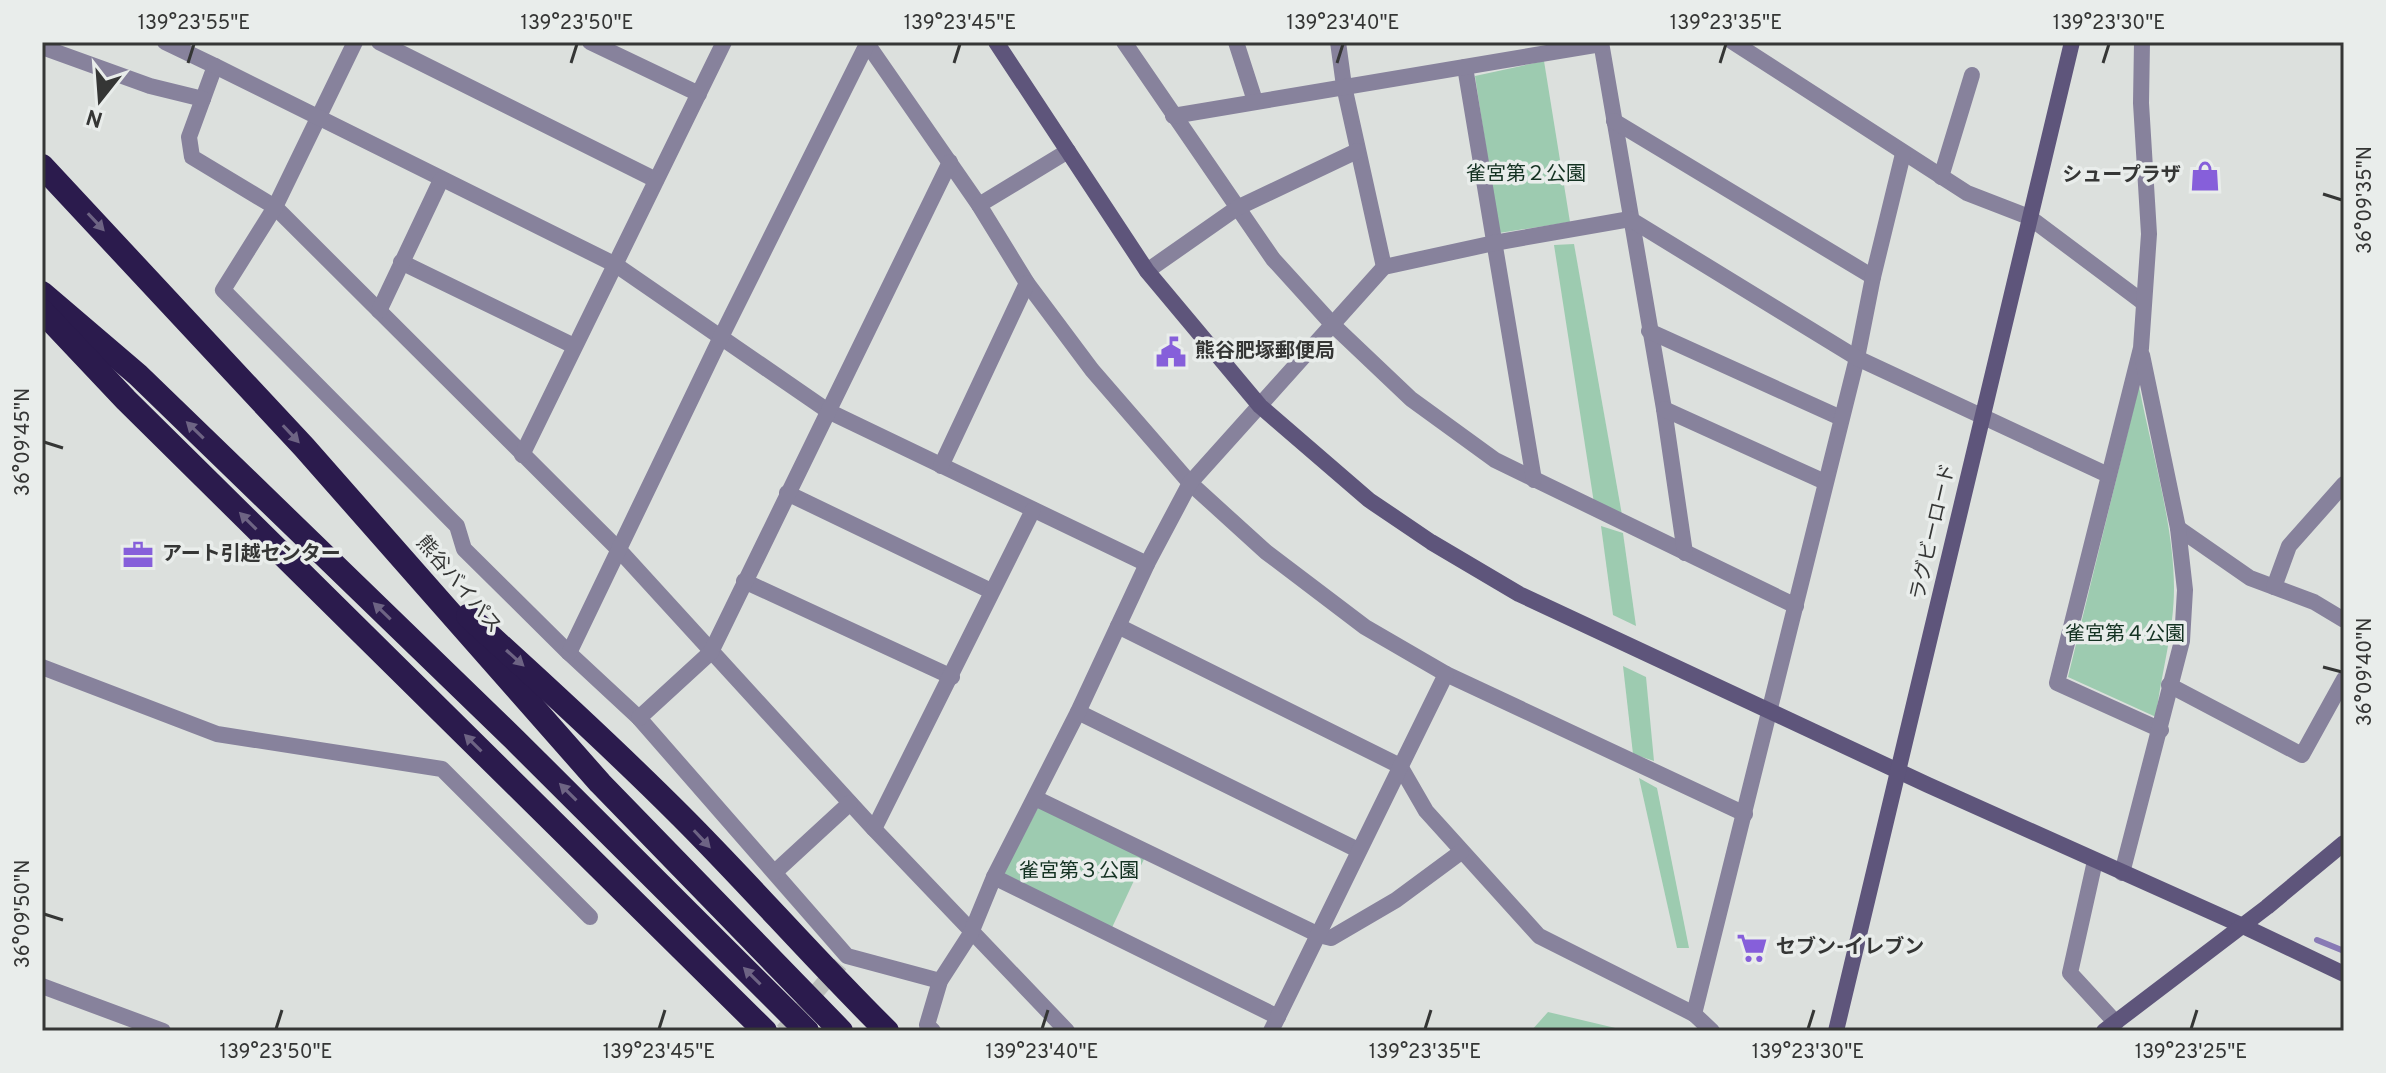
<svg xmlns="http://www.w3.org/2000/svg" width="2386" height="1073" viewBox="0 0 2386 1073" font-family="Overpass,'Noto Sans JP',sans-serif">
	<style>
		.green { fill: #9dcbb0 }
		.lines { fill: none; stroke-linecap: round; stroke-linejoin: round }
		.stream { stroke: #887ab5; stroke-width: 6 }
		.street-tunnel { stroke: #bbbebb; stroke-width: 16; stroke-dasharray: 16 8; stroke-linecap: butt }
		.street { stroke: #87829c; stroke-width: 16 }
		.secondary { stroke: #5e557b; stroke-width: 16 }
		.highway { stroke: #2b1b4d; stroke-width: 24 }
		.oneway { fill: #6e6484 }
		.ticks { fill: none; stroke: #353635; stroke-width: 3 }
		.labels { text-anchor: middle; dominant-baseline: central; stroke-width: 7; stroke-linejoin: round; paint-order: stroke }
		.park-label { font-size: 20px; fill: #143222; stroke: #e9edeb }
		.poi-label { font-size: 20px; font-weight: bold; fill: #353635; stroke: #e9edeb; text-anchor: start }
		.street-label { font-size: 20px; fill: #353635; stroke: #e9edeb }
		.neatline { fill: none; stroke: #353635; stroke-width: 3 }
		.ticks-label { font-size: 20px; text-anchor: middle; fill: #353635 }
	</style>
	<rect width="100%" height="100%" fill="#dce0dd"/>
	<!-- green -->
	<g class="green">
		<path d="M1544,61L1570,222L1499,233L1475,76Z"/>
		<path d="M1574,244L1622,515L1594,503L1554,245Z"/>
		<path d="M2139,386C2151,449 2174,525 2174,588C2174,632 2161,673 2156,717L2068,677Z"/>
		<path d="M1601,526L1623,533L1636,626L1613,615Z"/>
		<path d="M1623,666L1646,677L1654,761L1633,754Z"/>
		<path d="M1639,778L1657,788L1689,948H1677Z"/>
		<path d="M1039,806L1145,857L1109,934L1000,880Z"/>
		<path d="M1548,1012L1628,1031H1531Z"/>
	</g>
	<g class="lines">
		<!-- stream -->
		<path class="stream" d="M2317,940L2344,951"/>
		<!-- street-tunnel -->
		<path class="street-tunnel" d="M783,1031L847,956"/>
		<!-- street -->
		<g class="street">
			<path d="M165,42L215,66L189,137L192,157L275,207L620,551L874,829L1067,1031"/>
			<path d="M355,42L275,207L223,290L457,526L464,549L569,653L639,718L847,956L940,981"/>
			<path d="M379,42L656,180"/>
			<path d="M590,42L699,94"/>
			<path d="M866,42L979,205L1068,151"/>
			<path d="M1124,42L1273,259L1333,325L1411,399L1495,460L1796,606"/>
			<path d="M1236,42L1255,101"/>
			<path d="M1338,42L1344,86L1384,267"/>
			<path d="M1601,42L1664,409L1685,553"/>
			<path d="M1733,42L1967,193L2029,217L2144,303"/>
			<path d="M2142,42L2141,103L2149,234L2141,348L2057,683L2161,730"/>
			<path d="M42,47L150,86L203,99"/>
			<path d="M215,66L616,265L828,411L1147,564"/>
			<path d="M1465,67L1534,480"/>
			<path d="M1173,116L1601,44"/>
			<path d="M1614,121L1873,277"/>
			<path d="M1941,177L1972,75"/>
			<path d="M979,205L1027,283L1092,370L1190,483L1266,552L1365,627L1446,674L1745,814"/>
			<path d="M401,262L574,346"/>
			<path d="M1147,271L1237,208L1357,151"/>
			<path d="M379,311L441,180"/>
			<path d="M1649,331L1841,418"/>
			<path d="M1664,409L1825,482"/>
			<path d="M522,455L724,42"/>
			<path d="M941,466L1027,283"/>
			<path d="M787,493L991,591"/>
			<path d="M2178,528L2250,578L2314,602L2344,620"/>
			<path d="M744,581L952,677"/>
			<path d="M2274,587L2289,546L2344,484"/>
			<path d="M1118,626L1400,766L1426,811L1539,936L1694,1014L1712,1031"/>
			<path d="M569,653L721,337L868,42"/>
			<path d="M42,667L217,734L442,769L590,917"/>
			<path d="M2169,685L2302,755L2344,679"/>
			<path d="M1078,712L1358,850"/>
			<path d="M639,718L711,652L950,162"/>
			<path d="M1035,798L1319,935L1331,938L1396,900L1461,852"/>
			<path d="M874,829L1033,510"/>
			<path d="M2095,861L2070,973L2116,1023"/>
			<path d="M775,872L850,803"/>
			<path d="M2122,873L2182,641L2185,590L2178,528L2142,355"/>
			<path d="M994,877L1278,1017"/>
			<path d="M42,986L163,1031"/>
			<path d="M1694,1014L1857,358L1873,277L1903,154"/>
			<path d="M933,1031L927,1025L940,981L971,933L994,877L1078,712L1147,564L1190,483L1384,267L1494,243L1630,219L1857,358L2108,475"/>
			<path d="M1271,1031L1446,674"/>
		</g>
		<!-- secondary -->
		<g class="secondary">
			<path d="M996,42L1147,271L1260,406L1369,500L1431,542L1519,594L1928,785L2243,926L2344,974"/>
			<path d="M1836,1031L2072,42"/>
			<path d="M2104,1031L2267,907L2344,843"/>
		</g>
		<!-- highway -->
		<g class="highway">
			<path d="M42,166L304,447L600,783L841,1031"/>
			<path d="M42,293L138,375L515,740L807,1031"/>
			<path d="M42,311L126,400L765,1031"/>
			<path d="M468,616C540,681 612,747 681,816C751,886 816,961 887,1031"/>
		</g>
	</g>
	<!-- one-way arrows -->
	<defs><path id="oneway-solid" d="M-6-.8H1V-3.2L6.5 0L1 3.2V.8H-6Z" transform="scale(2)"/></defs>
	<g class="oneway">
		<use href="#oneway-solid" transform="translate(96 222) rotate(47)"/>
		<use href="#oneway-solid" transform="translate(195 430) rotate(-136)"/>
		<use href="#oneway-solid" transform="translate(291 434) rotate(47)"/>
		<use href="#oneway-solid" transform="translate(248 521) rotate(-135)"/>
		<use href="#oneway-solid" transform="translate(382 611) rotate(-136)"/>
		<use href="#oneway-solid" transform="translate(515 658) rotate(42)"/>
		<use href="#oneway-solid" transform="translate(473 743) rotate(-135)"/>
		<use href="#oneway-solid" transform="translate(568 792) rotate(-135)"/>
		<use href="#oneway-solid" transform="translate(702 839) rotate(47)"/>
		<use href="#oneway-solid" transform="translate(752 976) rotate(-135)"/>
	</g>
	<!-- ticks -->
	<path class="ticks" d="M188,63L194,44M571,63L577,44M954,63L960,44M1337,63L1343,44M1720,63L1726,44M2103,63L2109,44M2323,194L2342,200M44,442L63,448M2323,667L2342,672M44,914L63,920M276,1029L282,1010M659,1029L665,1010M1042,1029L1048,1010M1425,1029L1431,1010M1808,1029L1814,1010M2191,1029L2197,1010"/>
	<!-- icons -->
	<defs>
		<g id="shop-bare" transform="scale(2.4)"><path d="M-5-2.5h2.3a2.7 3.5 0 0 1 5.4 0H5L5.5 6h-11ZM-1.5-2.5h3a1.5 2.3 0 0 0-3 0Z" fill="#865fda" stroke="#e9edeb" stroke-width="2.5" paint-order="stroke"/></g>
		<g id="civic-bare" transform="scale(2.4)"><path d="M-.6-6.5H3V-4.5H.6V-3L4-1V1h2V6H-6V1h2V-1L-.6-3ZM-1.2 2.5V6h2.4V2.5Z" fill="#865fda" stroke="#e9edeb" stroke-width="2.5" paint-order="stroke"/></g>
		<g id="office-bare" transform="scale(2.4)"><path d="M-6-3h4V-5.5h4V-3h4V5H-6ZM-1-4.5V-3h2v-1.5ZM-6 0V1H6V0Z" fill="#865fda" stroke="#e9edeb" stroke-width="2.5" paint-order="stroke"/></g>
		<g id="supermarket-bare" transform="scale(2.4)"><path d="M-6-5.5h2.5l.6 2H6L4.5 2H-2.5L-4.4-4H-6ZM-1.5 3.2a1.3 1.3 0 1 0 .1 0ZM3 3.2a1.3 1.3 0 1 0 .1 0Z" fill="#865fda" stroke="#e9edeb" stroke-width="2.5" paint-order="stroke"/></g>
	</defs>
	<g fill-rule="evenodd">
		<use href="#shop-bare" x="2205" y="176"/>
		<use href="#civic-bare" x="1171" y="352"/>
		<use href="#office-bare" x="138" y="555"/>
		<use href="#supermarket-bare" x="1752" y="948"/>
	</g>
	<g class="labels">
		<!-- park labels -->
		<g class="park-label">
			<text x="1526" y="175">雀宮第２公園</text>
			<text x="2125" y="635">雀宮第４公園</text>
			<text x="1079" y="872">雀宮第３公園</text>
		</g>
		<!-- poi labels -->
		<g class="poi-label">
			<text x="2181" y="176" text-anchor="end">シュープラザ</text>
			<text x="1195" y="352">熊谷肥塚郵便局</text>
			<text x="162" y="555">アート引越センター</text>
			<text x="1776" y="948">セブン-イレブン</text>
		</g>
		<!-- street labels -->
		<g class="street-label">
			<text transform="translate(1934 532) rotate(-77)">ラグビーロード</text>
			<text transform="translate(458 585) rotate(50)">熊谷バイパス</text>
		</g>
	</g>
	<!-- border -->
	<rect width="2386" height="1073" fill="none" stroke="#e9edeb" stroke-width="88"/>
	<!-- north arrow -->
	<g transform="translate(100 100) rotate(197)" stroke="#e9edeb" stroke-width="6" paint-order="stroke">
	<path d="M0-6L14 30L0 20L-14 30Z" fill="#353635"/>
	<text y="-12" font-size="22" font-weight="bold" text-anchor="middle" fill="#353635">N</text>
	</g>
	<rect x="44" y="44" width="2298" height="985" class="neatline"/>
	<g class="ticks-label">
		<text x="194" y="29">139°23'55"E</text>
		<text x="577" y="29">139°23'50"E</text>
		<text x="960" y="29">139°23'45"E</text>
		<text x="1343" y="29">139°23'40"E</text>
		<text x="1726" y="29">139°23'35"E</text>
		<text x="2109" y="29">139°23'30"E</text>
		<text transform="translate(2364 200) rotate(-90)" y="7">36°09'35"N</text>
		<text transform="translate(22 442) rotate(-90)" y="7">36°09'45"N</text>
		<text transform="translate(2364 672) rotate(-90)" y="7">36°09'40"N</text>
		<text transform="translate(22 914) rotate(-90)" y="7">36°09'50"N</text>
		<text x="276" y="1058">139°23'50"E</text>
		<text x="659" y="1058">139°23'45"E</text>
		<text x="1042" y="1058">139°23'40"E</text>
		<text x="1425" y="1058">139°23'35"E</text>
		<text x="1808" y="1058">139°23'30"E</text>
		<text x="2191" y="1058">139°23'25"E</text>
	</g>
</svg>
